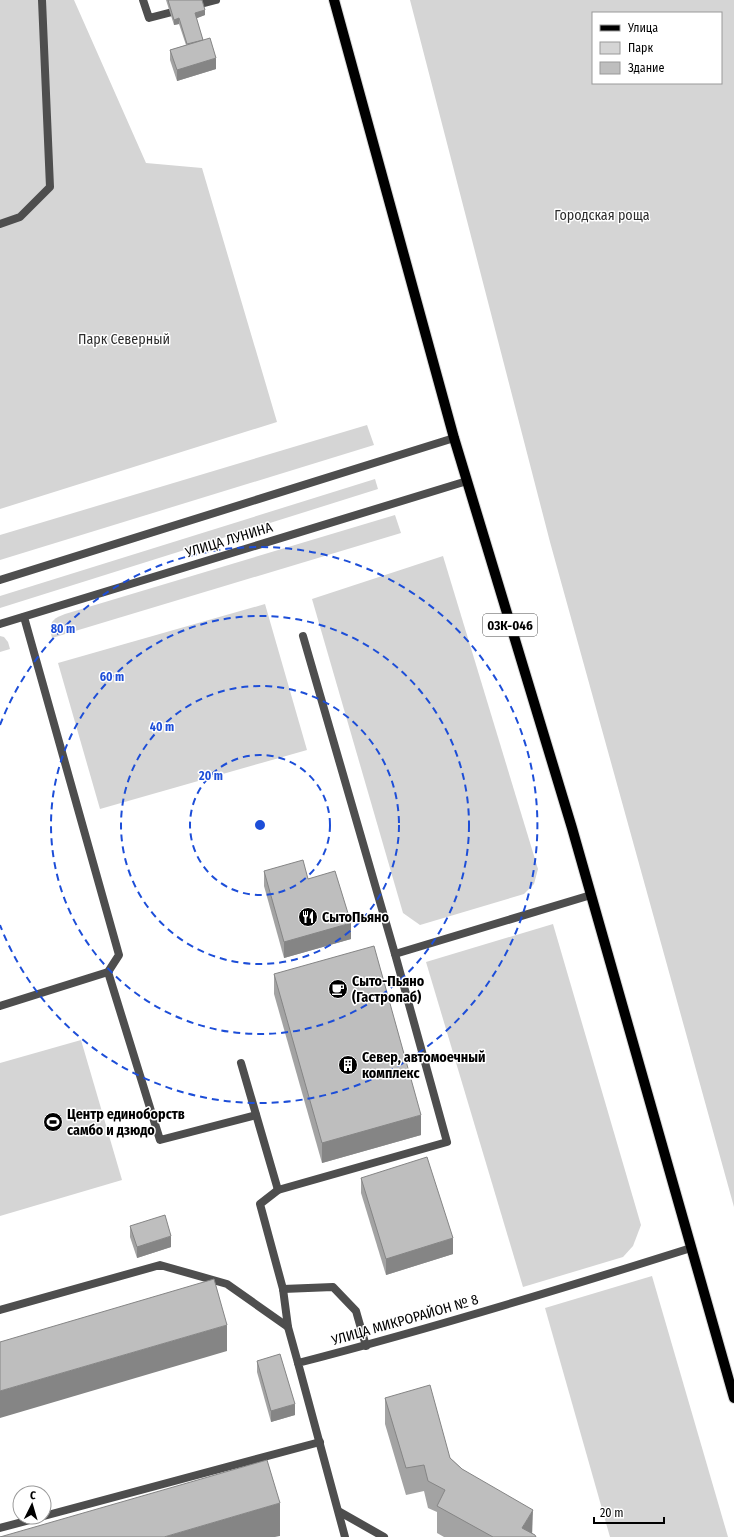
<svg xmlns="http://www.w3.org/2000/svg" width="734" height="1537" viewBox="0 0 734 1537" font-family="'Fira Sans Condensed',sans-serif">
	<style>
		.green { fill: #d5d5d5; fill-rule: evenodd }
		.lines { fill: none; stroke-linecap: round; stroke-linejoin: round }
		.primary-casing { stroke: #dbdbdb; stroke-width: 12 }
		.service { stroke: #4e4e4e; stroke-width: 8 }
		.minor { stroke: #4e4e4e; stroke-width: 8 }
		.primary { stroke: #000; stroke-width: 10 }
		.wall { fill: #a3a3a3 }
		.shaded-wall { fill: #858585 }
		.building { fill: #bebebe; stroke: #858585 }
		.ring { fill: none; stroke: #1d4ed8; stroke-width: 2; stroke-dasharray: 7 5 }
		.labels { text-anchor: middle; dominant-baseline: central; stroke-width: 3; stroke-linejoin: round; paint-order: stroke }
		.shield { fill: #fff; stroke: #4c4c4c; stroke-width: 1 }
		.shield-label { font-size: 13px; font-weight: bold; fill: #000 }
		.park-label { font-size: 14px; fill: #2c2c2c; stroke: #fff }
		.street-label { font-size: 14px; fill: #000; stroke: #fff }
		.poi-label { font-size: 14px; font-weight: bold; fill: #000; stroke: #fff; text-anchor: start }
		.centre { fill: #1d4ed8; stroke: #fff; stroke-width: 2 }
		.ring-label { font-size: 12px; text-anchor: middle; font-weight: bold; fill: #1d4ed8; stroke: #fff; stroke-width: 3; stroke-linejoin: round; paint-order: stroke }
	</style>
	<rect width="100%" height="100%" fill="#fff"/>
	<!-- green -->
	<g class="green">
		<path d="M0,0H74L146,163L202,168L277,422L0,509Z"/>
		<path d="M410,0H734V1207L550,542ZM593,13H721V83H593Z"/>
		<path d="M367,425L374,445L0,560V535Z"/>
		<path d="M375,479L378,489L0,608V596Z"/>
		<path d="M395,515L401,533L52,638C48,624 51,619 65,614Z"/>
		<path d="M443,556L538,869L534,884L524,894L420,925L403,913L312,599Z"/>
		<path d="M265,604L307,750L100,809L58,663Z"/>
		<path d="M0,636L4,637L8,642L10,649L0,652Z"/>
		<path d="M553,924L641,1225L633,1246L623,1257L523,1287L426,962Z"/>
		<path d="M81,1040L122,1180L0,1216V1063Z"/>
		<path d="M652,1276L728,1537H610L545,1308Z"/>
	</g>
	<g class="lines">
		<!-- primary casing -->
		<g class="primary-casing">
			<path id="primary" d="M334,0L454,438L572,828L734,1398"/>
		</g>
		<!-- service -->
		<g class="service">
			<path d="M143,0L149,18L180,10"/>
			<path d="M193,6L216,0"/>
			<path d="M0,224L20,217L50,187L42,0"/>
			<path d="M395,954L591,895"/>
			<path d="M108,972L160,1140L256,1115"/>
			<path d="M0,1006L108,972L119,955L24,617"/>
			<path d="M241,1063L278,1190"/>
			<path d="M283,1289L333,1287L356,1311L366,1346"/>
			<path d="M0,1310L160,1265L227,1284L288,1327L298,1363"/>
			<path d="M288,1327L283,1289L260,1204L278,1190L447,1142L395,954L303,636"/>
			<path d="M340,1512L384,1537"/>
			<path d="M44,1516L320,1442"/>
			<path d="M0,1528L41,1517"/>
		</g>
		<!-- minor -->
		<g class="minor">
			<path d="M0,580L454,438"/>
			<path d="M0,624L467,481"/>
			<path d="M345,1537L298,1363C430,1329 561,1289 691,1248"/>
		</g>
		<!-- primary -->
		<use href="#primary" class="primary"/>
	</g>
	<!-- wall -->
	<g class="wall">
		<path d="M166,0H202L205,15L196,18L203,40L216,69L177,81L170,60V50L186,45L179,24L174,25Z"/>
		<path d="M264,871L308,879L351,939L284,958L264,886Z"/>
		<path d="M274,974L421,1135L322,1163L274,994Z"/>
		<path d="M361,1178L453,1254L386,1275L361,1193Z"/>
		<path d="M130,1226L171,1247L137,1258L130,1237Z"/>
		<path d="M257,1361L295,1415L271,1422L257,1372Z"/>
		<path d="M385,1398L533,1534L536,1537H444L437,1533V1512L428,1508L424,1491L406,1495L385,1424Z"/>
	</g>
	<!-- shaded-wall -->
	<g class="shaded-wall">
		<path d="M205,10V15L195,19V13Z"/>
		<path d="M179,18V24L174,25V20Z"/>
		<path d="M216,58V69L177,81V70Z"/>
		<path d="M351,923V939L284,958V942Z"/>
		<path d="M421,1115V1135L322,1163V1143Z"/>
		<path d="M171,1236V1247L137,1258V1247Z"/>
		<path d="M453,1238V1254L386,1275V1259Z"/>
		<path d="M227,1325V1351L0,1418V1391Z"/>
		<path d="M295,1404V1415L271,1422V1411Z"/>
		<path d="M280,1503V1536L275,1537H164Z"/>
		<path d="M533,1510L532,1537L522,1528Z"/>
	</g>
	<!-- building -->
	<g class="building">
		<path d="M168,0H202L205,10L195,13L203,40L187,44L179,18L174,20Z"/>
		<path d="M210,38L216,58L177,70L170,50Z"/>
		<path d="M303,860L308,879L335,871L351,923L284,942L264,871Z"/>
		<path d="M374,946L421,1115L322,1143L274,974Z"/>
		<path d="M427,1157L453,1238L386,1259L361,1178Z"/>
		<path d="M165,1215L171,1236L137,1247L130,1226Z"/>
		<path d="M214,1279L227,1325L0,1391V1342Z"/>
		<path d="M280,1354L295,1404L271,1411L257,1361Z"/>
		<path d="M430,1385L450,1458L462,1469L533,1510L522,1528L535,1535L536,1537H493L437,1506L445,1490L428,1481L424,1465L406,1468L385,1398Z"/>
		<path d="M267,1460L280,1503L164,1537H0Z"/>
	</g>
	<!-- distance rings -->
	<g class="ring">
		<circle cx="260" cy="825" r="70"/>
		<circle cx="260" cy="825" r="139"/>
		<circle cx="260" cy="825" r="209"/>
		<path d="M0 725A278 278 0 1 1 0 925"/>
	</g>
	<!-- icons -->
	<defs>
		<g id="restaurant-disc" transform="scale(1)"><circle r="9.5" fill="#000" stroke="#fff"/><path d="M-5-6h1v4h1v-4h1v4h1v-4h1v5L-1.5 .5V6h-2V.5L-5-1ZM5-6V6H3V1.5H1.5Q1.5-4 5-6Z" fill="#fff"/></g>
		<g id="cafe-disc" transform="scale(1)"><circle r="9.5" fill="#000" stroke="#fff"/><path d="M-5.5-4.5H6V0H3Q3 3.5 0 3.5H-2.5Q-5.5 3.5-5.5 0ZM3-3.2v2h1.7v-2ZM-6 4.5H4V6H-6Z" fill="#fff"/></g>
		<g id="building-disc" transform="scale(1)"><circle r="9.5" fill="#000" stroke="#fff"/><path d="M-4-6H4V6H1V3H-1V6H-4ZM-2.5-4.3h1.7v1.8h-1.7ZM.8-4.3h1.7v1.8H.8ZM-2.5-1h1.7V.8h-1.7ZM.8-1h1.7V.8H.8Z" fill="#fff"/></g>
		<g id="stadium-disc" transform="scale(1)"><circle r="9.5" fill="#000" stroke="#fff"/><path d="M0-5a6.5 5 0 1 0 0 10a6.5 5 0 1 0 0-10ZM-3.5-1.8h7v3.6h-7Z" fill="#fff"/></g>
	</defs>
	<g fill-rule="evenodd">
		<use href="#restaurant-disc" x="308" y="917"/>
		<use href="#cafe-disc" x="338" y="989"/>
		<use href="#building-disc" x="348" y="1065"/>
		<use href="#stadium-disc" x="53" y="1122"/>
	</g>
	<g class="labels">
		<!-- shield labels -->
		<rect class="shield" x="483" y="614" width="54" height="22" rx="3"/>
		<g class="shield-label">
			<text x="510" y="625">03К-046</text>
		</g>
		<!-- park labels -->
		<g class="park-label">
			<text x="602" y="215">Городская роща</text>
			<text x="124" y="339">Парк Северный</text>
		</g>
		<!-- street labels -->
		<g class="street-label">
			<text transform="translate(229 540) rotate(-17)">УЛИЦА ЛУНИНА</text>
			<text transform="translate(405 1320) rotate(-16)">УЛИЦА МИКРОРАЙОН № 8</text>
		</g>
		<!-- poi labels -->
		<g class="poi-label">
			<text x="322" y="917">СытоПьяно</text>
			<text x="352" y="981">Сыто-Пьяно<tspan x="352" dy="16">(Гастропаб)</tspan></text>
			<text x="362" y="1057">Север, автомоечный<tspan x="362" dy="16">комплекс</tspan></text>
			<text x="67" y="1114">Центр единоборств<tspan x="67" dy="16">самбо и дзюдо</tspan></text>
		</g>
	</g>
	<circle cx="260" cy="825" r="6" class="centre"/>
	<g class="ring-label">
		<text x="63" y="633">80 m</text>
		<text x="112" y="681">60 m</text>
		<text x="162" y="731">40 m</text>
		<text x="211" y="780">20 m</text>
	</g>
	<!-- legend -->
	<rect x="592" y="12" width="130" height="72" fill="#ffffff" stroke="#999999"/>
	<rect x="600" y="25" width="20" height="6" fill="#000000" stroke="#999999"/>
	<text x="628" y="32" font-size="12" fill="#000000">Улица</text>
	<rect x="600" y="42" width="20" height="12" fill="#d5d5d5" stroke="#999999"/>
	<text x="628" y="52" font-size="12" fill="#000000">Парк</text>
	<rect x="600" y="62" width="20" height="12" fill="#bebebe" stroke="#999999"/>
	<text x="628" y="72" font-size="12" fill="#000000">Здание</text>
	<!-- north arrow -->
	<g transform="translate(32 1505) rotate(5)"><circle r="19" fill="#ffffff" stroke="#999999"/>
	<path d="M0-3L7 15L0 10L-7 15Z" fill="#000000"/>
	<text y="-6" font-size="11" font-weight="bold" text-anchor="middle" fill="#000000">С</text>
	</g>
	<!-- scale -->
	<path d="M594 1517v6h70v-6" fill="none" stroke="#000000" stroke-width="2"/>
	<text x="600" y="1517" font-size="12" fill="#000000" stroke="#ffffff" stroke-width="3" paint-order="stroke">20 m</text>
</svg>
